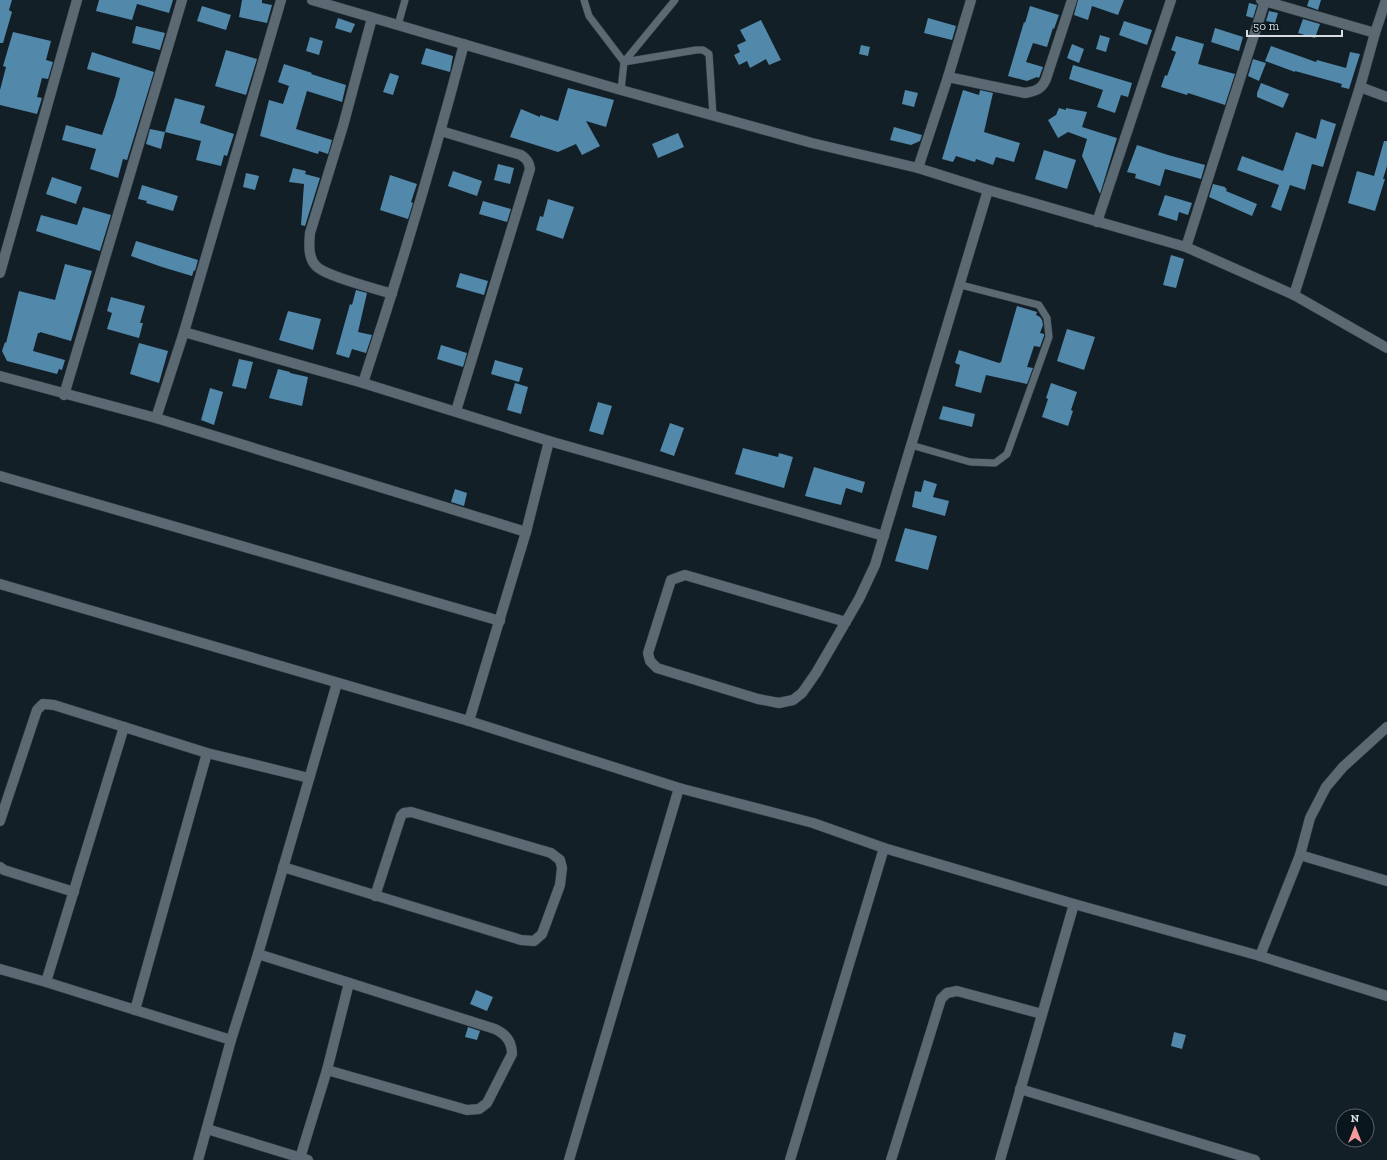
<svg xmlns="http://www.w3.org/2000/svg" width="1387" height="1160" viewBox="0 0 1387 1160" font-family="'Zilla Slab',serif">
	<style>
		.building { fill: #5288aa }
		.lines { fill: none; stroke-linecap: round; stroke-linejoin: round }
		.service-casing { stroke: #30383e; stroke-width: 8 }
		.minor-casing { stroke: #30383e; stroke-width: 11 }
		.tertiary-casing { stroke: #30383e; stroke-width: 11 }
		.service { stroke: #5b6972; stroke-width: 7 }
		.minor { stroke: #5b6972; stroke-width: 10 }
		.tertiary { stroke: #5b6972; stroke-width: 10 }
	</style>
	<rect width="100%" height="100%" fill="#131f27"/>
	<!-- building -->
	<g class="building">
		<path d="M0,0H12L9,10L12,12L3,43H0Z"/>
		<path d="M99,0H173L169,13L137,4L132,20L96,11Z"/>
		<path d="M242,0H262V3L272,5L267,23L239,17Z"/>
		<path d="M1078,0H1124L1118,15L1092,6L1088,20L1074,15Z"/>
		<path d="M1309,0H1321L1318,10L1307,6Z"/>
		<path d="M1249,3L1257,5L1253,18L1246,16Z"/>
		<path d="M202,6L231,15L226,30L197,21Z"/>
		<path d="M1030,6L1059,15L1054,29L1053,28L1047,47L1033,43L1026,62L1043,67L1039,78L1037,77L1027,81L1008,76L1024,22L1025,23Z"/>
		<path d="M1269,11L1278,13L1275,23L1266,21Z"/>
		<path d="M338,18L355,24L351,33L335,28Z"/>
		<path d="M928,18L956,26L952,40L924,33Z"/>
		<path d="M1303,19L1320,24L1315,38L1298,33Z"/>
		<path d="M761,20L781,60L769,65L766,59L750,68L747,61L739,65L734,55L740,52L737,45L746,41L740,30Z"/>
		<path d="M1124,21L1152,30L1147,45L1119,35Z"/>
		<path d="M136,26L165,33L160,50L132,43Z"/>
		<path d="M1215,28L1243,37L1239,51L1211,42Z"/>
		<path d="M13,32L51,41L46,60L53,62L48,79L42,78L37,97L42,98L37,114L0,105V90L6,67L3,66Z"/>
		<path d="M1100,35L1110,38L1106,52L1096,49Z"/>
		<path d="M1176,36L1204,44L1198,64L1235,74L1225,105L1188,93L1187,95L1161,87L1165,75L1167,76L1176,52L1171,50Z"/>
		<path d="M310,37L323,41L319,55L306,51Z"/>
		<path d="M1072,44L1084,49L1079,63L1067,58Z"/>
		<path d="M861,45L870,47L868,56L859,54Z"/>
		<path d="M1271,46L1316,62L1317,60L1346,68L1350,52L1360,54L1349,89L1341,87L1342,84L1295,71V72L1265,61Z"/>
		<path d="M426,48L453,56L450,72L421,64Z"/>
		<path d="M226,50L257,59L246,95L215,86Z"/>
		<path d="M92,52L154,72L127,160L123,159L118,178L90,169L96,149L62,140L66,125L102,135L115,97L120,78L87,69Z"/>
		<path d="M1253,59L1266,63L1259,81L1248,76Z"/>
		<path d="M284,64L312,73L311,74L346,85L342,102L307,91L296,129L332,140L328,154L319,151L318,154L260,136L269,100L283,104L289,86L278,82Z"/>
		<path d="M1073,65L1132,83L1128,97L1121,95L1115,113L1097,107L1103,90L1069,79Z"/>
		<path d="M390,73L399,76L393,95L383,92Z"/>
		<path d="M1261,83L1289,94L1283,108L1257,97V93Z"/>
		<path d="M568,88L614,100L606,127L586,121L600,146L582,155L576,144L558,152L510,137L521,109L540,117V115L558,121Z"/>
		<path d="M905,90L918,93L914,107L902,104Z"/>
		<path d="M963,90L979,95L980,90L993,93L984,132L1020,143L1014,162L996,157L993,165L976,159L975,162L956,156L953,162L942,159Z"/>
		<path d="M175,98L205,106L200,123L234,134L227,156L224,155L221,166L196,160L201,141L165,132Z"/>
		<path d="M1059,108L1066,110V108L1087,112L1082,127L1117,138L1100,194L1082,156L1087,139L1068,132L1058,138L1048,120L1056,115Z"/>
		<path d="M1321,119L1336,124L1323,167L1312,164L1305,190L1290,185L1281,211L1271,207L1279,185L1237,170L1242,156L1283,171L1296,132L1316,139Z"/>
		<path d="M894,127L922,135L920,141L911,145L890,140Z"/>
		<path d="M150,129L165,132L161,149L146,144Z"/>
		<path d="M678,133L684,147L658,158L652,144Z"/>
		<path d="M1384,141H1387V166L1383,179H1385L1375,211L1348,203L1357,171L1374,176Z"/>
		<path d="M1137,145L1168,155L1205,165L1201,179L1165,169L1160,186L1135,178L1136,174L1127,172Z"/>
		<path d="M1044,150L1076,160L1067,189L1035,179Z"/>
		<path d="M498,164L514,168L510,184L494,180Z"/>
		<path d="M293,168L306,171L305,174L320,178L305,226L301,225L304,184L289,182Z"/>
		<path d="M453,171L482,181L477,196L448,186Z"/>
		<path d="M246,173L259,176L255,190L243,187Z"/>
		<path d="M390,175L417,184L411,202L413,203L408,219L380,210Z"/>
		<path d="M52,177L82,187L76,204L46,194Z"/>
		<path d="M1213,184L1225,187V188L1227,189L1226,191L1257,204L1252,216L1209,197Z"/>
		<path d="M142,185L178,196L173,211L146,203L147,201L138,199Z"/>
		<path d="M1165,195L1192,203L1188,215L1179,212L1177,221L1158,215Z"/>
		<path d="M548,199L574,207L563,239L536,230L540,216L543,217Z"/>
		<path d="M483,201L511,209L507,222L479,214Z"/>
		<path d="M83,207L111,215L100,251L36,231L41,215L77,225Z"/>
		<path d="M136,241L198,260L195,271L194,270L192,276L162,267L131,256Z"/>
		<path d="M1171,255L1184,259L1176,288L1163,285Z"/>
		<path d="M65,264L92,271L71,341L40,332V333H38L33,351L65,360L62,370L59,369L57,374L7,361L2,351L5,342L6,343L19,291L55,300Z"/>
		<path d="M460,273L488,281L484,295L456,287Z"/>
		<path d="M356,290L367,293L358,332L372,335L366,353L352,349L349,358L336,354L350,304L352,305Z"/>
		<path d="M111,297L145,306L140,323H143L139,338L107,329L112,313L107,311Z"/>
		<path d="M1017,306L1037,312L1036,315L1040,317L1042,320L1043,325L1040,333L1044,334V336L1040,347L1034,346L1027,367L1033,368L1027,384L986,375L981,393L955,386L960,365L955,363L959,350L999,363L1001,362Z"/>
		<path d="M288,311L321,319L313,350L279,340Z"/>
		<path d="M1067,329L1095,337L1084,370L1057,361Z"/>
		<path d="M139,343L168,351L159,383L130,374Z"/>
		<path d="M441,345L467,353L463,367L437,359Z"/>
		<path d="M239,359L253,362L246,389L232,386Z"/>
		<path d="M495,360L523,368L519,382L491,374Z"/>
		<path d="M278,369L290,372V373L308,377L302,406L269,398Z"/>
		<path d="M515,383L528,387L521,414L507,410Z"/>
		<path d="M1051,383L1077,392L1071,410L1073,411L1068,426L1042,417L1048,399L1046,398Z"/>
		<path d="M210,388L223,392L214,425L201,420Z"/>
		<path d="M598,402L612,406L603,435L589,431Z"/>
		<path d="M943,406L975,414L972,427L939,419Z"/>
		<path d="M670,423L684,428L674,456L660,451Z"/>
		<path d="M743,448L778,457L779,453L793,457L784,488L735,474Z"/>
		<path d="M814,467L865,482L862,493L846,488L841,505L805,496Z"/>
		<path d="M924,480L937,484L933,497L949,501L945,516L912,507L915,491L921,492Z"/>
		<path d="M455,489L467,493L464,506L451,502Z"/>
		<path d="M905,528L937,536L928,570L895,561Z"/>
		<path d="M476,990L493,997L487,1011L470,1004Z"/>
		<path d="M468,1027L480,1031L477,1040L465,1037Z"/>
		<path d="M1174,1032L1186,1035L1182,1049L1171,1046Z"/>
	</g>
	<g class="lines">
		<!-- service casing -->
		<g class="service-casing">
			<g id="service">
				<path d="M584,0L589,16L624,62L621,90"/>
				<path d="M398,25L405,0"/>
				<path d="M624,62L696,50H703L709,54L713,115"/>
				<path d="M624,62L675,0"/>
				<path d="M911,445L970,462L995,463L1007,454L1049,337L1047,318L1039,305L961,285"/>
			</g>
		</g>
		<!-- minor casing -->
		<g class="minor-casing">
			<g id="minor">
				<path d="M312,0L621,90L812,143L918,168L988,190L1186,247L1294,295L1387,348"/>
				<path d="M1261,0L1375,33"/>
				<path d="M372,18L343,126L310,233C309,244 308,258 316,266C325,276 377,289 392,294"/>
				<path d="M948,77L1025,93C1036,91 1042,89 1046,79L1072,0"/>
				<path d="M1360,87L1387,97"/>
				<path d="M441,131L521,155C527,159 529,162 530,169L456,411"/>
				<path d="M918,168L948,77L971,0"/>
				<path d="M1097,222L1171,0"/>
				<path d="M1186,247L1265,1"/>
				<path d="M0,273L77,0"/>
				<path d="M1294,295L1360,87L1375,33L1386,0"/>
				<path d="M184,332L363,383L549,441L884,536"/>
				<path d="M0,376L156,418L526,532"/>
				<path d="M363,383C400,271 434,158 464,44"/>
				<path d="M64,395L182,0"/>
				<path d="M156,418L184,332L281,0"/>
				<path d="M0,476L500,621"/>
				<path d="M846,622L685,575L671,580L648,653L650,661L657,668L758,699L779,703L793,700L802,693L816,673L859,599L875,565L988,190"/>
				<path d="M469,721L526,532L549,441"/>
				<path d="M0,821L37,710L43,704L54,705L207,753L309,778"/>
				<path d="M1300,855L1387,881"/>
				<path d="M0,867L4,870L74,892"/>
				<path d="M283,867L521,940L534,941L542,934L560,885L562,868L560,860L551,853L411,812L404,813L401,816L375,896"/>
				<path d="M258,954L495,1029C506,1034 512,1042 512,1054L487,1103L479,1109L467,1110L327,1070"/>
				<path d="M1260,956L1300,855L1310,818L1326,787L1343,767L1387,727"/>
				<path d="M0,969L46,982L231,1040"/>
				<path d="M46,982L124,727"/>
				<path d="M135,1010L207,753"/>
				<path d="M1020,1089L1255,1160"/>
				<path d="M207,1129L308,1160"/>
				<path d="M300,1158L327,1070L349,983"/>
				<path d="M198,1160L231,1040L258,954L337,683"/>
				<path d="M569,1160L679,788"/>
				<path d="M790,1160L884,848"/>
				<path d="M891,1160L941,999L947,993L957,991L1042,1014"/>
			</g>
		</g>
		<!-- tertiary casing -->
		<g class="tertiary-casing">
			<g id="tertiary">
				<path d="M0,584L469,721L679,788L813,823L884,848L1074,904L1260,956L1387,996"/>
				<path d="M1000,1160L1074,904"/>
			</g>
		</g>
		<!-- service -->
		<use href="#service" class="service"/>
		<!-- minor -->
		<use href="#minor" class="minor"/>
		<!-- tertiary -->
		<use href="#tertiary" class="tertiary"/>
	</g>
	<!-- north arrow -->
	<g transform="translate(1355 1128)"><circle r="19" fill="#0a161d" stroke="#5b666c"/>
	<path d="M0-3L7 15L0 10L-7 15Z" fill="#f59b9e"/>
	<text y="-6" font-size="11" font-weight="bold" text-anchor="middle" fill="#d5dde2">N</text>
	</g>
	<!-- scale -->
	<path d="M1247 30v6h95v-6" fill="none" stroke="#d5dde2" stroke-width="2"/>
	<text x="1253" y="30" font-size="12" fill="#d5dde2" stroke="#0a161d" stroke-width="3" paint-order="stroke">50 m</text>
</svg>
